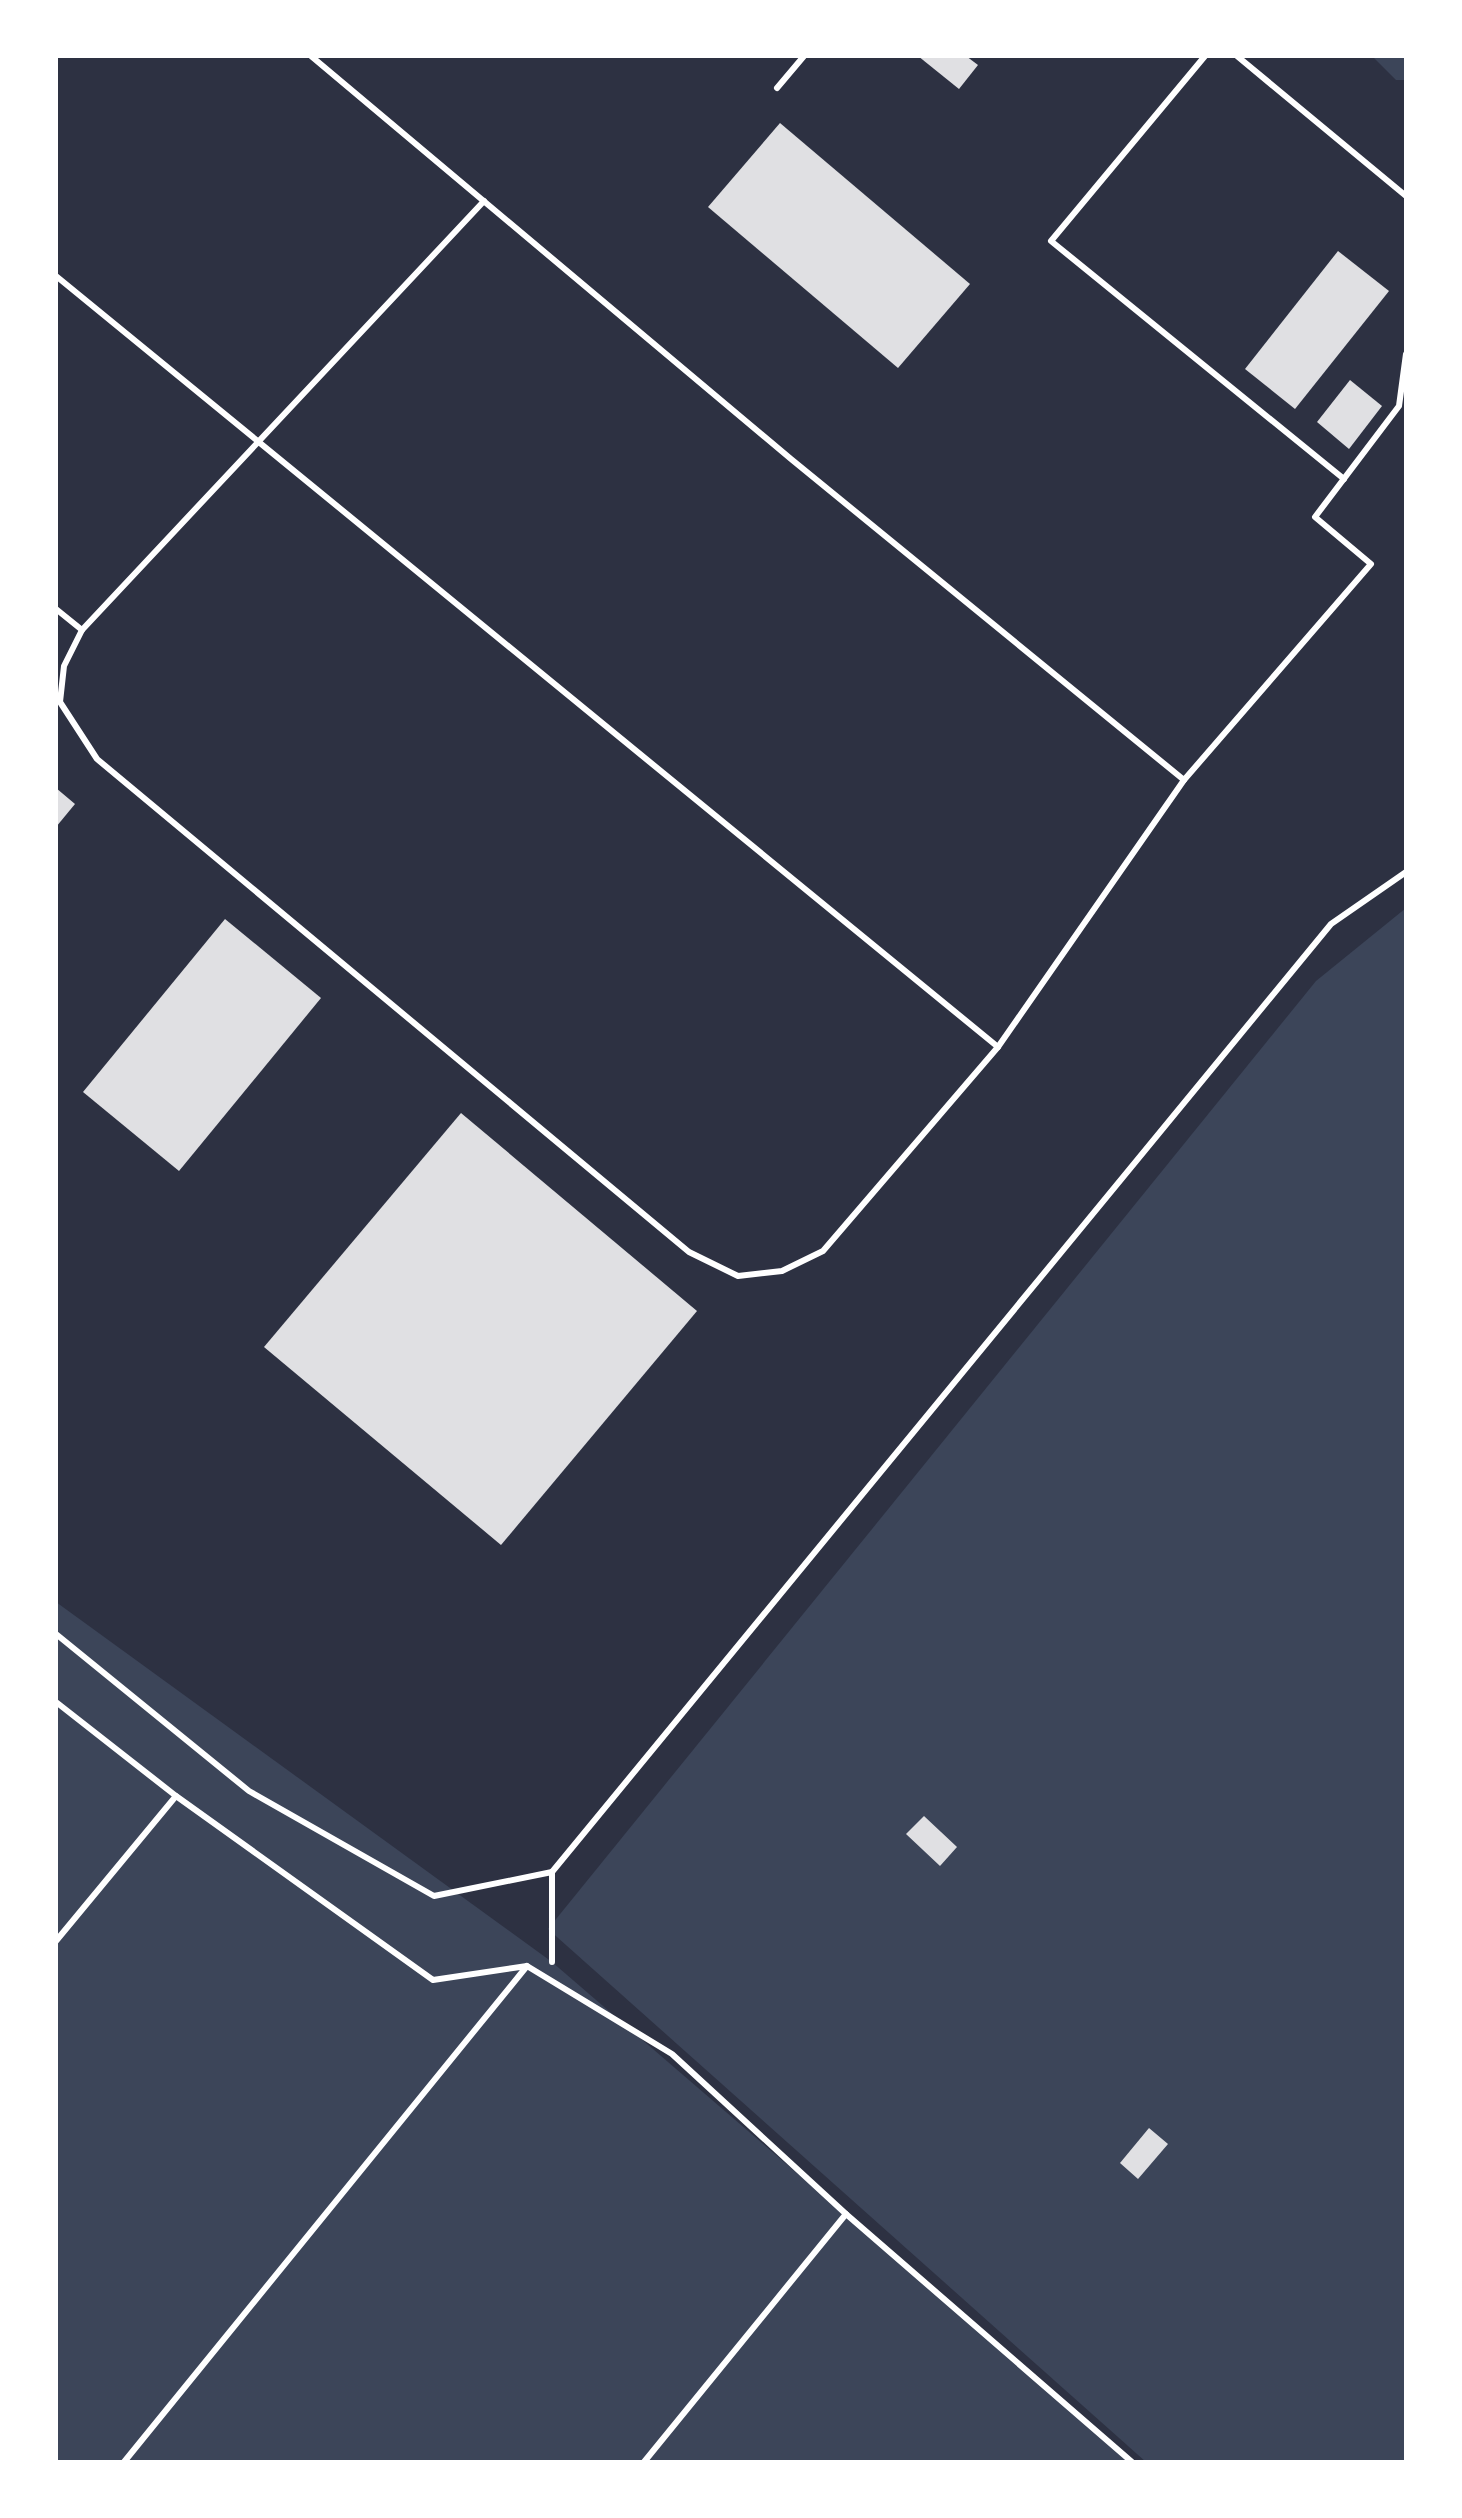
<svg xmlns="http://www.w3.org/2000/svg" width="1462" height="2518" viewBox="0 0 1462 2518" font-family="Inter,sans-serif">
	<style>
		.green { fill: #3c4559 }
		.building { fill: #e0e0e3 }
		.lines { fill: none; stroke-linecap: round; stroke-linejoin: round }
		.service { stroke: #fff; stroke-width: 6 }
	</style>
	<rect width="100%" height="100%" fill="#2d3142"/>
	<!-- green -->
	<g class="green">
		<path d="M1372,56H1406V80H1396Z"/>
		<path d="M1406,908V2462H1146L548,1929L1316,981Z"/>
		<path d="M56,1602L552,1962L1132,2462H56Z"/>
	</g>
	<!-- building -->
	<g class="building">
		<path d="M918,56H966L978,65L959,89Z"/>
		<path d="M780,123L970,284L898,368L708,207Z"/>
		<path d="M1338,251L1389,291L1295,409L1245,369Z"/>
		<path d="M1350,380L1382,406L1349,449L1317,422Z"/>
		<path d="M56,788L75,804L56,827Z"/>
		<path d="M225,919L321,998L179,1171L83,1092Z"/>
		<path d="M461,1113L697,1311L501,1545L264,1347Z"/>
		<path d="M924,1816L957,1847L940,1866L906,1834Z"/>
		<path d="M1149,2128L1168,2144L1138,2179L1120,2163Z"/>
	</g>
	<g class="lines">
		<!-- service -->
		<g class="service">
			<path d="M311,56L791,459L1184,780L1371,564L1315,517L1399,406L1406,354"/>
			<path d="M1205,56L1051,241L1344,479"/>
			<path d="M1237,56L1406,196"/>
			<path d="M777,88L804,56"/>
			<path d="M484,201L82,630L64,666L60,702L97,759L689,1252L738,1276L782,1271L823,1251L998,1047L1184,780"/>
			<path d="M56,276L998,1047"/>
			<path d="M56,609L82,630"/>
			<path d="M56,1634L249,1791L434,1896L552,1872"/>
			<path d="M56,1702L176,1796L433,1980L527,1966L672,2054L846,2214L1132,2462"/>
			<path d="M56,1941L176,1796"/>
			<path d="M552,1962V1872L1331,924L1406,872"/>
			<path d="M124,2462L527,1966"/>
			<path d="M644,2462L846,2214"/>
		</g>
	</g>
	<!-- border -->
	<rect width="1462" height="2518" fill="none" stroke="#ffffff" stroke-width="116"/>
</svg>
